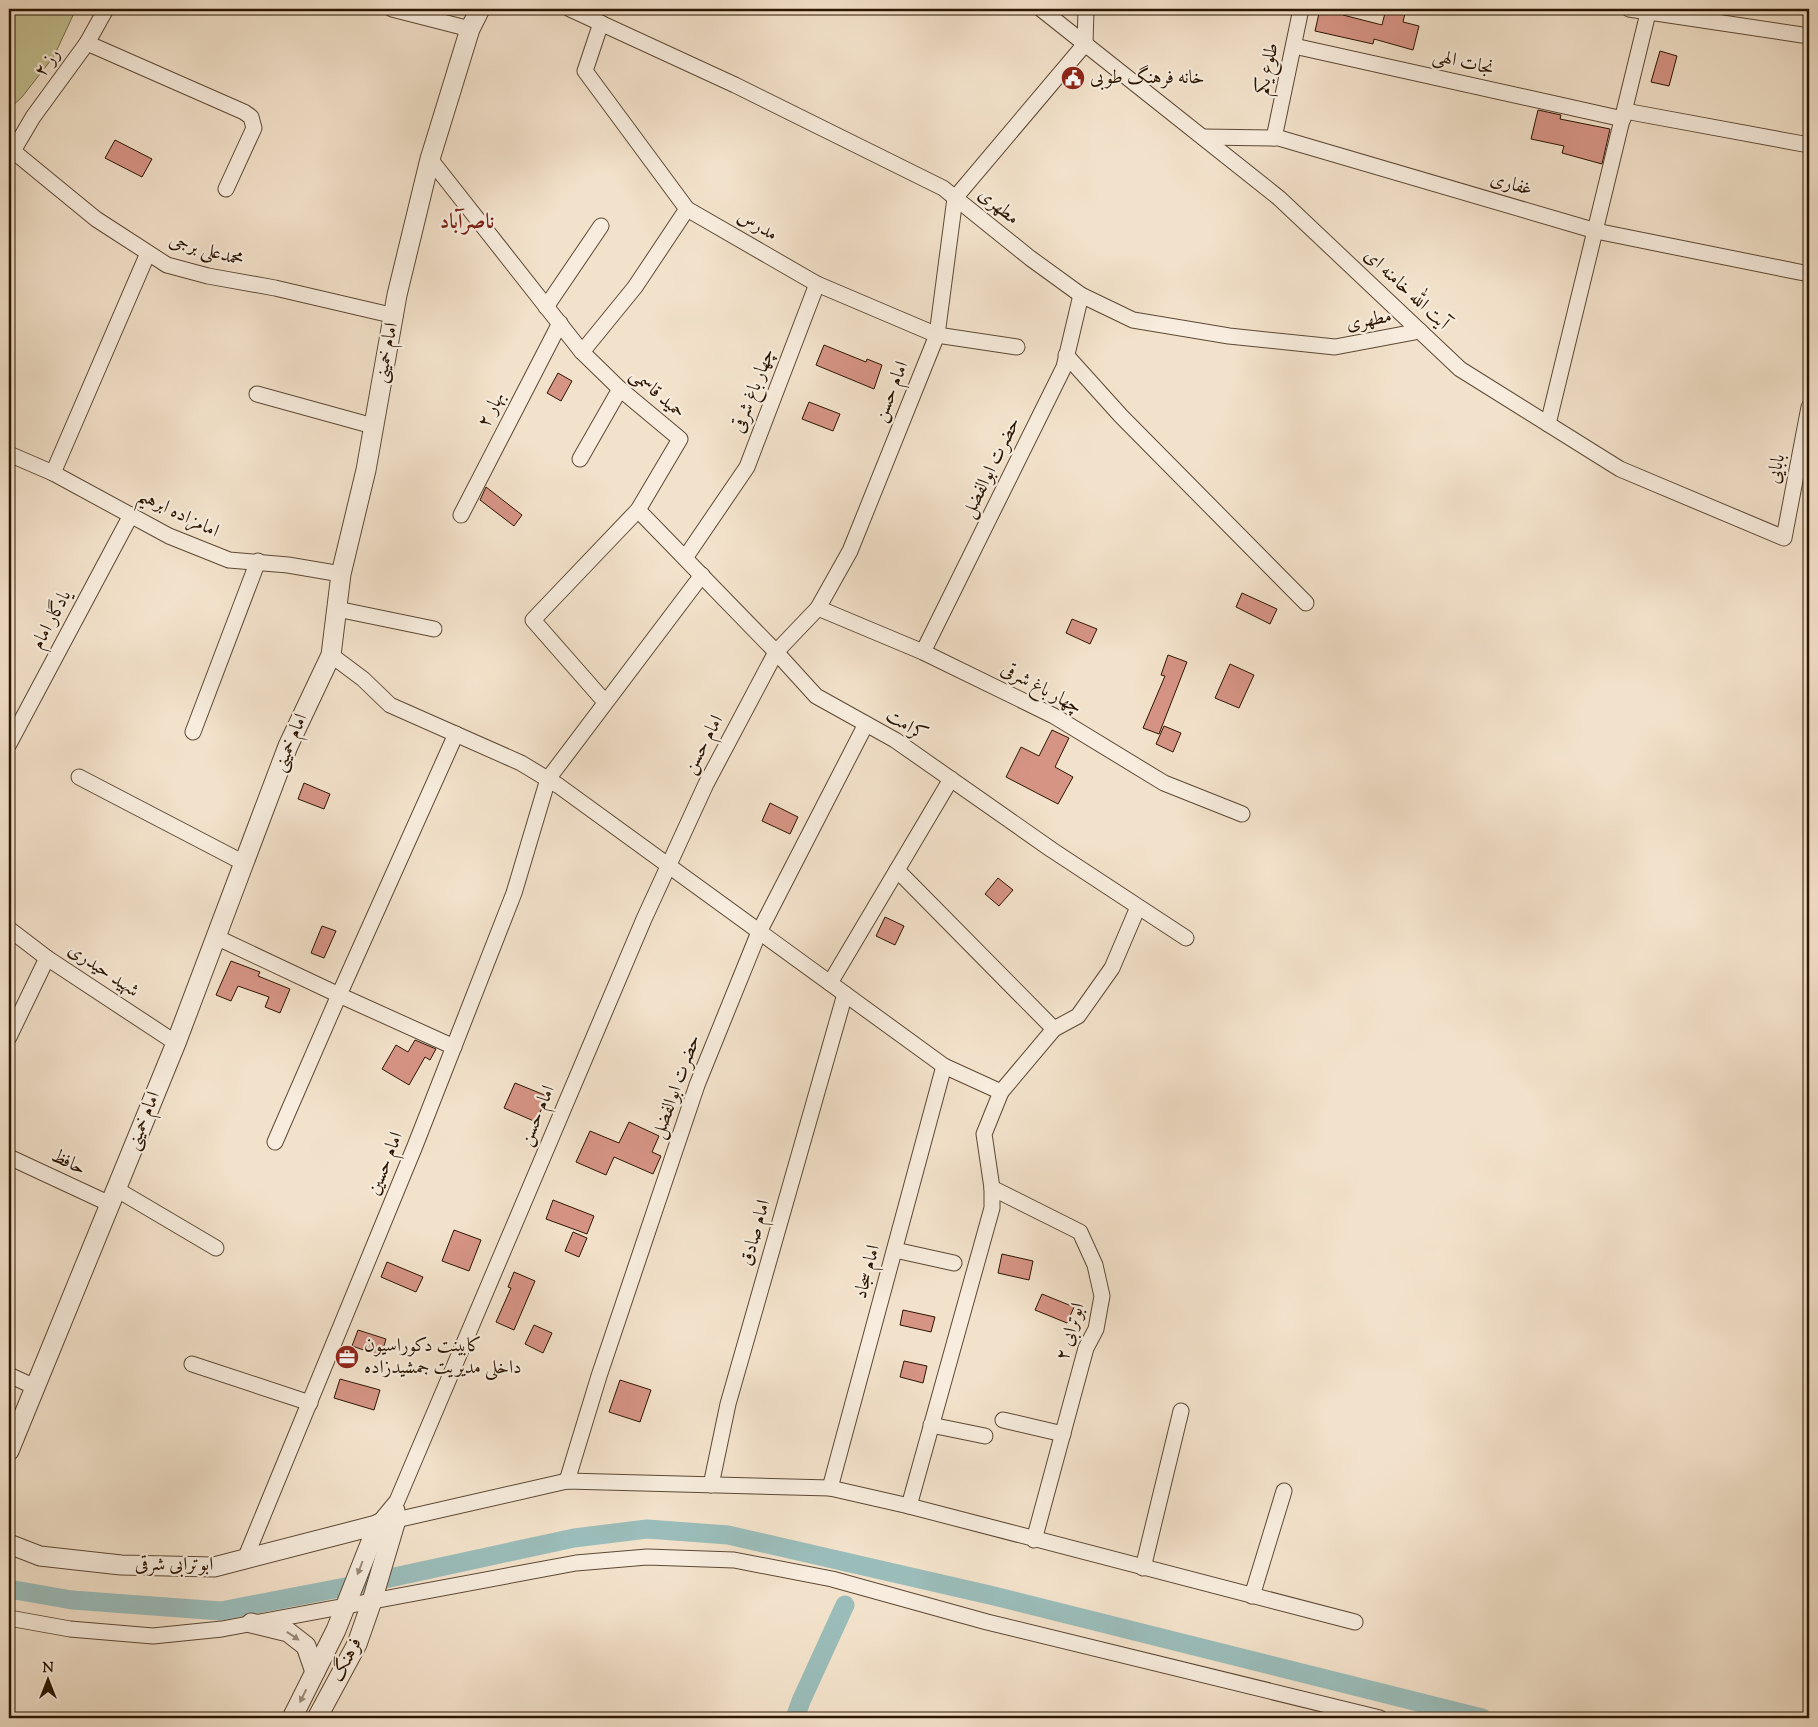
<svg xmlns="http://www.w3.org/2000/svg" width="1818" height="1727" viewBox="0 0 1818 1727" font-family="'Sorts Mill Goudy',Amiri,serif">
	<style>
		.green { fill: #c3c192; stroke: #776b4a }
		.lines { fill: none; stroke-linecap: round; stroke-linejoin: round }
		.canal { stroke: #9bbdba; stroke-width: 19 }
		.building { fill: #d69485; stroke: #2b1501 }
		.service-casing { stroke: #5d4834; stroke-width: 9 }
		.minor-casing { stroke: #5d4834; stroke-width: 17 }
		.tertiary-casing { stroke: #5d4834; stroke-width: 21 }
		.service { stroke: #f7ecdd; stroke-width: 8 }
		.minor { stroke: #f7ecdd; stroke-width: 15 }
		.tertiary { stroke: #f7ecdd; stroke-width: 19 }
		.oneway { fill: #9b8b7a }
		.labels { text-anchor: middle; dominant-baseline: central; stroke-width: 4.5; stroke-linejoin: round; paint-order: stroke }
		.street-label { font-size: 19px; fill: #2b1501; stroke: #f7ecdd }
		.poi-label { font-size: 19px; fill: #2b1501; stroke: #f7ecdd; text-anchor: start }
		.quarter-label { font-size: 21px; font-weight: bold; fill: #7a1f14; stroke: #f7ecdd }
	</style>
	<rect width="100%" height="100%" fill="#f3e2cb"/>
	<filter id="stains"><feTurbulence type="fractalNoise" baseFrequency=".004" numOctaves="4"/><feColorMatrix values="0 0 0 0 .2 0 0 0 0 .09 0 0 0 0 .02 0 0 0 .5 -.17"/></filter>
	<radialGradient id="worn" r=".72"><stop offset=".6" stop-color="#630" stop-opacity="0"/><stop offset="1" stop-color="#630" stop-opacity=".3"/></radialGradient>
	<!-- green -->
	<path class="green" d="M9,9H76L54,56L22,97L9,109Z"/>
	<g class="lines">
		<!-- canal -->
		<g class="canal">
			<path d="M9,1589L72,1600L221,1611L371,1582L574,1538L647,1529L728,1535L994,1596L1482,1718"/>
			<path d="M795,1718L801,1701L845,1605"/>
		</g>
	</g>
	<!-- building -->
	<g class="building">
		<path d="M1320,9H1345L1343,15L1382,25L1386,9H1406L1403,22L1419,26L1413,50L1374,39L1373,44L1315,31Z"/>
		<path d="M1660,51L1677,56L1669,86L1651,82Z"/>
		<path d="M1538,110L1561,115L1560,119L1610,129L1602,164L1562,153L1564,146L1531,139Z"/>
		<path d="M115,140L152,159L142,177L105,158Z"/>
		<path d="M824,345L866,362L867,359L882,365L874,389L816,365Z"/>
		<path d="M558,373L572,381L561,401L547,393Z"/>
		<path d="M809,402L840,414L833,431L802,419Z"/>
		<path d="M486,487L522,515L514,526L480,500Z"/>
		<path d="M1242,593L1277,609L1270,624L1236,607Z"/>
		<path d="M1072,619L1097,629L1090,644L1066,633Z"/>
		<path d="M1168,655L1187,662L1159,734L1143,728L1165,676L1161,675Z"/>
		<path d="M1230,664L1254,675L1239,708L1215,698Z"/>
		<path d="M1164,726L1181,733L1173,752L1156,744Z"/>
		<path d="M1052,730L1069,738L1055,767L1073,777L1058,804L1006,777L1021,747L1039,756Z"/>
		<path d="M304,783L330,794L324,809L298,799Z"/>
		<path d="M770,803L798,817L790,834L762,821Z"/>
		<path d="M998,878L1013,890L999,906L985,894Z"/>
		<path d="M885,917L904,926L895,945L876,936Z"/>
		<path d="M322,926L336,931L324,958L311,953Z"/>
		<path d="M231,961L260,972L258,976L290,989L280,1013L265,1007L269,997L238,986L231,1001L216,995Z"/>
		<path d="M415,1040L436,1049L430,1060L425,1057L409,1085L382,1069L396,1045L408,1052Z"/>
		<path d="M515,1083L547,1096L536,1122L504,1108Z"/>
		<path d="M629,1122L659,1136L652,1152L661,1156L653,1174L614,1157L606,1175L576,1162L590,1131L619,1143Z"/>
		<path d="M553,1200L594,1216L587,1234L546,1219Z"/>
		<path d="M454,1230L481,1240L469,1271L442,1261Z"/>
		<path d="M573,1232L587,1238L579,1257L565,1251Z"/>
		<path d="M1002,1254L1033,1261L1029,1280L998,1273Z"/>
		<path d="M387,1262L423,1277L416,1292L381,1277Z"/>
		<path d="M514,1272L535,1281L514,1330L496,1322L511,1288L508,1287Z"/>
		<path d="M1042,1294L1074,1307L1067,1323L1035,1310Z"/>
		<path d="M903,1310L935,1317L931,1332L900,1325Z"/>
		<path d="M534,1325L552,1333L543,1353L525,1344Z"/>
		<path d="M358,1330L386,1339L381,1356L352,1346Z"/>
		<path d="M904,1361L927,1366L923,1383L900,1377Z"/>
		<path d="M340,1379L380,1390L374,1410L334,1398Z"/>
		<path d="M620,1380L651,1390L640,1422L609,1412Z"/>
	</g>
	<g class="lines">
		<!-- service casing -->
		<g class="service-casing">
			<path id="service" d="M9,166L13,151"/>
		</g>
		<!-- minor casing -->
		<g class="minor-casing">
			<g id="minor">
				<path d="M392,9L470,29"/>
				<path d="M570,9L735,85L943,188L1030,258L1081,295L1133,320L1229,336L1335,347L1420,331"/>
				<path d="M1041,9L1279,198L1460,369L1620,469L1784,538L1809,407"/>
				<path d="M1629,9L1809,36"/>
				<path d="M601,23L585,71L687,209L817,284L937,335L1017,347"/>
				<path d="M87,43L244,112L251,117L254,128L226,189"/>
				<path d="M1294,46L1623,119"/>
				<path d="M1625,111L1809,145"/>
				<path d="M1203,137L1279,138L1596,231L1809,274"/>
				<path d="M1274,138L1301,9"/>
				<path d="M9,151H13L96,219L167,265L208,276L275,288L395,316"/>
				<path d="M13,151L33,117L87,43L106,9"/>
				<path d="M430,159L582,352L620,389L680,439L638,510L533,620L605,702"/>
				<path d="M546,307L601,226"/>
				<path d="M582,352L635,287L687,209"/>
				<path d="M1066,355L1121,416L1306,603"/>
				<path d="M257,394L373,426"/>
				<path d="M1548,424L1649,9"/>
				<path d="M9,454L53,473L169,536L229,560L288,565L341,574"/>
				<path d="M580,459L620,389"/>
				<path d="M53,473L148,253"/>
				<path d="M638,510L776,652L816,696L895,740L1052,850L1186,938"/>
				<path d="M461,515L560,323"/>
				<path d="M685,558L747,467L817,284"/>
				<path d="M818,608L923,652L1054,716L1164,783L1242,814"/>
				<path d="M337,609L434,629"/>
				<path d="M923,652L1064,367L1081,295"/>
				<path d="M331,655L363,679L390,705L521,763L559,786L944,1066L1001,1092L984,1134L992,1188V1208L909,1506"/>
				<path d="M193,732L258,561"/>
				<path d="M9,744L131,515"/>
				<path d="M79,777L244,863"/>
				<path d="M897,870L1054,1029"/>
				<path d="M9,929L47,958L176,1043"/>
				<path d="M216,937L339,995L275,1142"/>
				<path d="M830,983L951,779"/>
				<path d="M9,1037L47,958"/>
				<path d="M454,1047L339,995L456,734"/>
				<path d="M1001,1092L1054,1029L1078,1016L1112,968L1138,907"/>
				<path d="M9,1157L110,1204"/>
				<path d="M992,1188L1080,1232L1095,1265L1102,1296L1096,1329L1086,1348L1034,1540"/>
				<path d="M116,1189L216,1248"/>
				<path d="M895,1250L954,1263"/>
				<path d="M192,1364L310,1403"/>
				<path d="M9,1375L35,1387"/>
				<path d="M1003,1420L1063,1434"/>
				<path d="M931,1425L985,1436"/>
				<path d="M567,1481L599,1376L697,1085L759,932L866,724"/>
				<path d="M711,1485L728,1404L845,994"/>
				<path d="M830,1488L944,1066"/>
				<path d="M397,1510L396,1520L567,1481L830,1488L909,1506L1355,1622"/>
				<path d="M378,1524L397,1501L644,919L706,784L776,652L818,608L850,551L937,335L955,198L1085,44L1086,9"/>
				<path d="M245,1559L415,1146L514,893L548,779L702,575"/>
				<path d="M1143,1568L1181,1411"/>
				<path d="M1252,1596L1284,1491"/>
				<path d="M9,1618L70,1629L153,1636L222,1629L576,1563L647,1557L734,1560L832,1579L987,1622L1380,1718"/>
			</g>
		</g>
		<!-- tertiary casing -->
		<g class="tertiary-casing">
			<g id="tertiary">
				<path d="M9,1451L176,1043L288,746L331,655L341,574L366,470L397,295L430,159L470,29L480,9"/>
				<path d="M9,1544L40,1556L121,1565L214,1567L396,1520L372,1601L357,1644L317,1718"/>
				<path d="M251,1623L288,1632L306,1646L315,1672"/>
				<path d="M292,1718L336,1630L378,1524"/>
			</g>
		</g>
		<!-- service -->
		<use href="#service" class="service"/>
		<!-- minor -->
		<use href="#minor" class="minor"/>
		<!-- tertiary -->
		<use href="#tertiary" class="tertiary"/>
	</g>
	<!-- one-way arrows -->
	<defs><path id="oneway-solid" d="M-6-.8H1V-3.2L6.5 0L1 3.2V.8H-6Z" transform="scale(1.25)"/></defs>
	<g class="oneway">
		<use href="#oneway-solid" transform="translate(360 1568) rotate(111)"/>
		<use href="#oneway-solid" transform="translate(293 1636) rotate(34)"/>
		<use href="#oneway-solid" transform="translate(303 1696) rotate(116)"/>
	</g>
	<!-- icons -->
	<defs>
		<g id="civic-disc" transform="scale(1.25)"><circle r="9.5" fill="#8f2418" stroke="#f7ecdd"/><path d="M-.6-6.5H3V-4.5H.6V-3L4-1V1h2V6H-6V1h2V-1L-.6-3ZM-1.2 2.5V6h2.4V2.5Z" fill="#fff"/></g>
		<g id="office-disc" transform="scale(1.25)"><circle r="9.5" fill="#8f2418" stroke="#f7ecdd"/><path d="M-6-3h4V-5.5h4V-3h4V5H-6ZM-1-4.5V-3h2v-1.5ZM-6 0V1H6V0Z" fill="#fff"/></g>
	</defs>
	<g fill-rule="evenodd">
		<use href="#civic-disc" x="1073" y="78"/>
		<use href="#office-disc" x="347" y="1357"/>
	</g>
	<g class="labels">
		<!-- street labels -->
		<g class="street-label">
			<text transform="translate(48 63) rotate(-54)">رز ۲</text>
			<text transform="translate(1463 63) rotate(13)">نجات الهی</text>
			<text transform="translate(1268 69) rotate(-78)">طلوع یکم</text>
			<text transform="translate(1511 185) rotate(16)">غفاری</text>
			<text transform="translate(998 207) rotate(39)">مطهری</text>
			<text transform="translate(757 226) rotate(30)">مدرس</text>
			<text transform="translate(206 251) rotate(16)">محمدعلی برجی</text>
			<text transform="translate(1406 290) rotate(43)">آیت الله خامنه ای</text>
			<text transform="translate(1369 321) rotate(-11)">مطهری</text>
			<text transform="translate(387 353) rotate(-79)">امام خمینی</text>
			<text transform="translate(754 391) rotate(-69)">چهار باغ شرقی</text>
			<text transform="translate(892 392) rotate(-68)">امام حسن</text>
			<text transform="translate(657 394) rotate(41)">حمید قاسمی</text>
			<text transform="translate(492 410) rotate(-63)">بهار ۲</text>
			<text transform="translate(992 468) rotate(-64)">حضرت ابوالفضل</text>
			<text transform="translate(1777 469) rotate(-79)">بابایی</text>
			<text transform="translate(178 514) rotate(26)">امامزاده ابرهیم</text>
			<text transform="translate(52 620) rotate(-62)">یادگار امام</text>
			<text transform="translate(1041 689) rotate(28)">چهار باغ شرقی</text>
			<text transform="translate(906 726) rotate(32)">کرامت</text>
			<text transform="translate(291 743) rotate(-67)">امام خمینی</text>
			<text transform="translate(704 745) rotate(-62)">امام حسن</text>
			<text transform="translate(103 971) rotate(34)">شهید حیدری</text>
			<text transform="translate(677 1087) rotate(-70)">حضرت ابوالفضل</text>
			<text transform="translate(538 1116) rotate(-67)">امام حسن</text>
			<text transform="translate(144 1121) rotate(-68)">امام خمینی</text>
			<text transform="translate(68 1163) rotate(25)">حافظ</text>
			<text transform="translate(386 1164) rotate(-68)">امام حسین</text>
			<text transform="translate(756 1233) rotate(-74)">امام صادق</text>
			<text transform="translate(868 1272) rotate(-75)">امام سجاد</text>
			<text transform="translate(1071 1332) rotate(-73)">ابوترابی ۲</text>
			<text x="174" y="1565">ابوترابی شرقی</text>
			<text transform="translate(347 1660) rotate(-63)">فرهنگ</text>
		</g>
		<!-- poi labels -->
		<g class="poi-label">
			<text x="1090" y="78">خانه فرهنگ طوبی</text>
			<text x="364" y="1346">کابینت دکوراسیون<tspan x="364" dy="22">داخلی مدیریت جمشیدزاده</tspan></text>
		</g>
		<!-- quarter labels -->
		<g class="quarter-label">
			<text x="467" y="223">ناصرآباد</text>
		</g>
	</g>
	<!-- margin -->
	<rect width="1818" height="1727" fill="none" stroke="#f3e2cb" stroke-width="30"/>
	<rect x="10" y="10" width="1798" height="1707" fill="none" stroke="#2b1501" stroke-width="2.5"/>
	<rect x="15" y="15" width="1788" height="1697" fill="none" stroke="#2b1501"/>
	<!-- north arrow -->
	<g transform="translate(48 1680)" stroke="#f7ecdd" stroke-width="4" paint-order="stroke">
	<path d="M0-4L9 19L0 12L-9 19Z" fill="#2b1501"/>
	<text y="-8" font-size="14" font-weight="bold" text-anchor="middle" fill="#2b1501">N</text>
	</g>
	<rect width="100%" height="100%" filter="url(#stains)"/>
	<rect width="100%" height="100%" fill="url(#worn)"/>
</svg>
